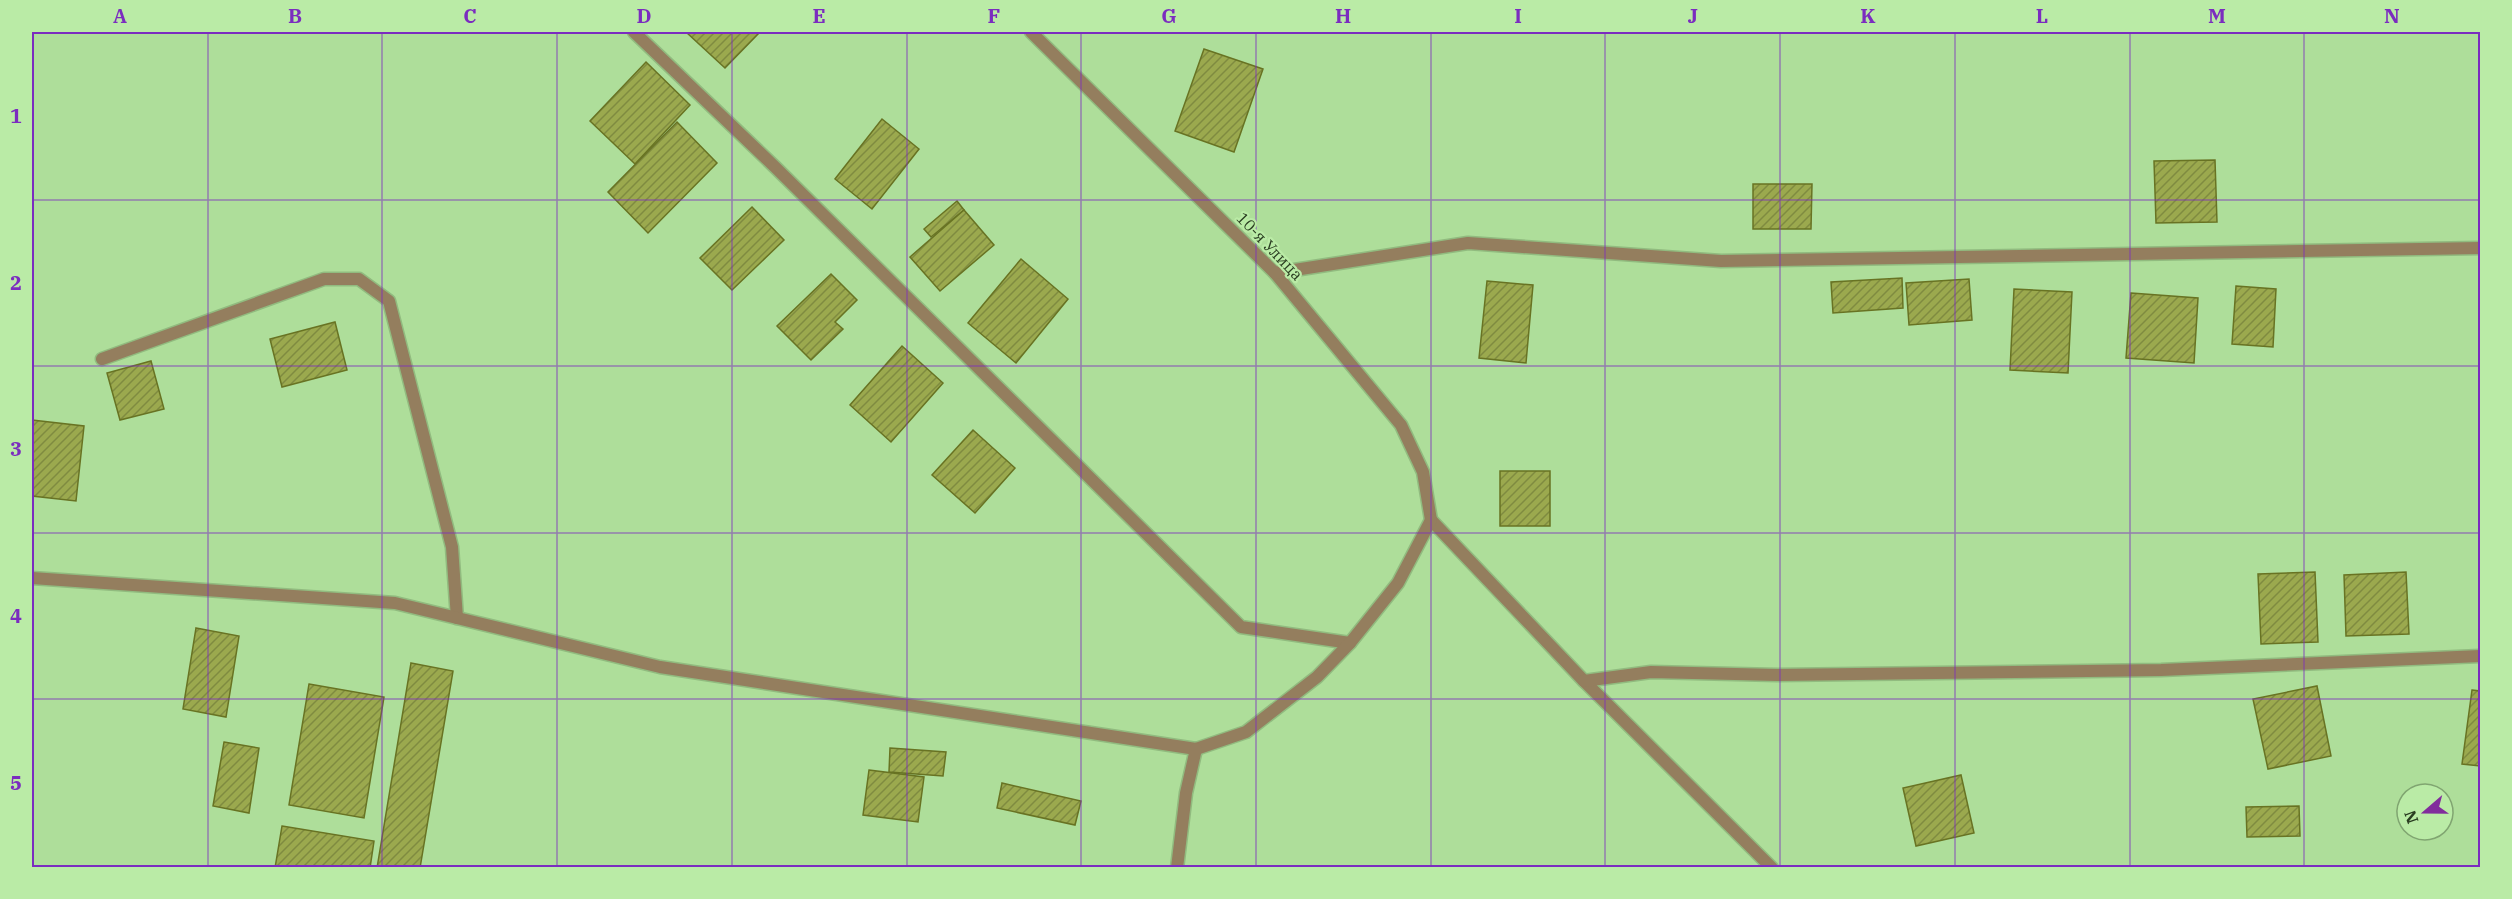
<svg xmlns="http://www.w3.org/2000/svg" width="2512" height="899" viewBox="0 0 2512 899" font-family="'IBM Plex Serif',serif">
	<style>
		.building { fill: url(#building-hatch); stroke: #687323; stroke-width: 1.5 }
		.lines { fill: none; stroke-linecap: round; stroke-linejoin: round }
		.service-casing { stroke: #91bb7f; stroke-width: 15 }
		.minor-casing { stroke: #91bb7f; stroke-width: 15 }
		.service { stroke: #947e5e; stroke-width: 12 }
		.minor { stroke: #947e5e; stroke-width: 12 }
		.grid { fill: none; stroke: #7b2cbf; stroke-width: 1.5; stroke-opacity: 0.55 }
		.labels { text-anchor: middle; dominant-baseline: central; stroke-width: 4.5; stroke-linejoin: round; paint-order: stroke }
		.street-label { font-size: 16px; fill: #2a3d21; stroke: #baeba6 }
		.neatline { fill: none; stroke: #7b2cbf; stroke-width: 2 }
		.grid-label { font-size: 20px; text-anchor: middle; font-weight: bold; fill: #7b2cbf }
	</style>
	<defs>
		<pattern id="building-hatch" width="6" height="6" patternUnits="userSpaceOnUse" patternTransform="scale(1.5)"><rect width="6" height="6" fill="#9ba94e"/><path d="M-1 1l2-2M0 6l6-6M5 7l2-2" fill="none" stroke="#7f8b40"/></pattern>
	</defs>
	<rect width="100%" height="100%" fill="#aede9a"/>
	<!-- building -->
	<g class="building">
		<path d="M686,32H760L725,68Z"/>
		<path d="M1204,49L1263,69L1234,152L1175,131Z"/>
		<path d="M646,62L690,105L635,164L590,121Z"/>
		<path d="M882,119L919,149L872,209L835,179Z"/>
		<path d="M677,122L717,163L648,233L608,192Z"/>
		<path d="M2215,160L2217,222L2156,223L2154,161Z"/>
		<path d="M1753,184H1812L1811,229H1753Z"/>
		<path d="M957,201L964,210L931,237L924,229Z"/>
		<path d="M752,207L784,240L732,290L700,258Z"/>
		<path d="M964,210L994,245L940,291L910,257Z"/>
		<path d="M1021,259L1068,299L1016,363L968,323Z"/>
		<path d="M831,274L857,300L835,322L843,329L811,360L777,326Z"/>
		<path d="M1902,278L1903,308L1833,313L1831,282Z"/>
		<path d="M1969,279L1972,320L1909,325L1906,283Z"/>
		<path d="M1487,281L1533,285L1526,363L1479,358Z"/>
		<path d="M2236,286L2276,289L2273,347L2232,344Z"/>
		<path d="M2014,289L2072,292L2068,373L2010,370Z"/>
		<path d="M2131,293L2198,298L2194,363L2126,358Z"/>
		<path d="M335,322L347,370L282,387L270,339Z"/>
		<path d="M902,346L943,383L891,442L850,405Z"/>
		<path d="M151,361L164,409L120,420L107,373Z"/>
		<path d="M32,420L84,426L76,501L32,496Z"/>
		<path d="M973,430L1015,468L975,513L932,475Z"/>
		<rect x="1500" y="471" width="50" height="55"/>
		<path d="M2315,572L2318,642L2261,644L2258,574Z"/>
		<path d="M2406,572L2409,634L2346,636L2344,575Z"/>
		<path d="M196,628L239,636L226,717L183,709Z"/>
		<path d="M411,663L453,671L420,868H377Z"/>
		<path d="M309,684L384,697L364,818L289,805Z"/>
		<path d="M2317,686L2331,756L2268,769L2253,699Z"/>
		<path d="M2472,690L2480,691V766L2462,764Z"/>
		<path d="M224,742L259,748L249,813L213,806Z"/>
		<path d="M890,748L946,752L943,776L889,772Z"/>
		<path d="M869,770L924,777L918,822L863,815Z"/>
		<path d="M1961,775L1974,833L1916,846L1903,788Z"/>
		<path d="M1002,783L1081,801L1075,825L997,808Z"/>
		<path d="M2299,806L2300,836L2247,837L2246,807Z"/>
		<path d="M282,826L374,841L370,868H275Z"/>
	</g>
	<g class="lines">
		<!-- service casing -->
		<g class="service-casing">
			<path id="service" d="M102,359L324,279H359L389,301L452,547L457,618"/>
		</g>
		<!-- minor casing -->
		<g class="minor-casing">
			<g id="minor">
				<path d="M634,32L775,167L1241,627L1350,643"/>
				<path d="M1031,32L1275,273L1401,425L1423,472L1431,520"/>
				<path d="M1275,273L1468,243L1721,261L2480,248"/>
				<path d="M1431,520L1584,681L1772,868"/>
				<path d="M32,578L395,603L660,667L1196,749L1246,732L1317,677L1350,643L1398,583L1431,520"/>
				<path d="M1584,681L1651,672L1777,675L2161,670L2480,656"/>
				<path d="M1177,868L1186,793L1196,749"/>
			</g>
		</g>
		<!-- service -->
		<use href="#service" class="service"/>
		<!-- minor -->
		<use href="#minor" class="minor"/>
	</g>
	<!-- grid -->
	<path class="grid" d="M208,32V868M382,32V868M557,32V868M732,32V868M907,32V868M1081,32V868M1256,32V868M1431,32V868M1605,32V868M1780,32V868M1955,32V868M2130,32V868M2304,32V868M32,200H2480M32,366H2480M32,533H2480M32,699H2480"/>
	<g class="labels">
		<!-- street labels -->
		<g class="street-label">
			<text transform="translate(1270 246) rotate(46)">10-я Улица</text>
		</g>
	</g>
	<!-- border -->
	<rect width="2512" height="899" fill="none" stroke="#baeba6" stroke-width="66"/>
	<!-- north arrow -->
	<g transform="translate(2425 812) rotate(250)"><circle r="28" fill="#baeba6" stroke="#80a571" stroke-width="1.5"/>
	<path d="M0-4.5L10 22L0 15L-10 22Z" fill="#812d9c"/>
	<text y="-9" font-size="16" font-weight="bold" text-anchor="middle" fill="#2a3d21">N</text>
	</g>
	<rect x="33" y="33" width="2446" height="833" class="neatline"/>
	<g class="grid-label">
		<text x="120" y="23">A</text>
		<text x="295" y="23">B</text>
		<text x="470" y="23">C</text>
		<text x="644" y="23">D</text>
		<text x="819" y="23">E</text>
		<text x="994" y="23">F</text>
		<text x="1169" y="23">G</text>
		<text x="1343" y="23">H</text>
		<text x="1518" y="23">I</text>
		<text x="1693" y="23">J</text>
		<text x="1868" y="23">K</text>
		<text x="2042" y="23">L</text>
		<text x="2217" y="23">M</text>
		<text x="2392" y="23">N</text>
		<text x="16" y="123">1</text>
		<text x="16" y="290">2</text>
		<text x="16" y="456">3</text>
		<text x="16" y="623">4</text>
		<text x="16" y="790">5</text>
	</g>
</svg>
